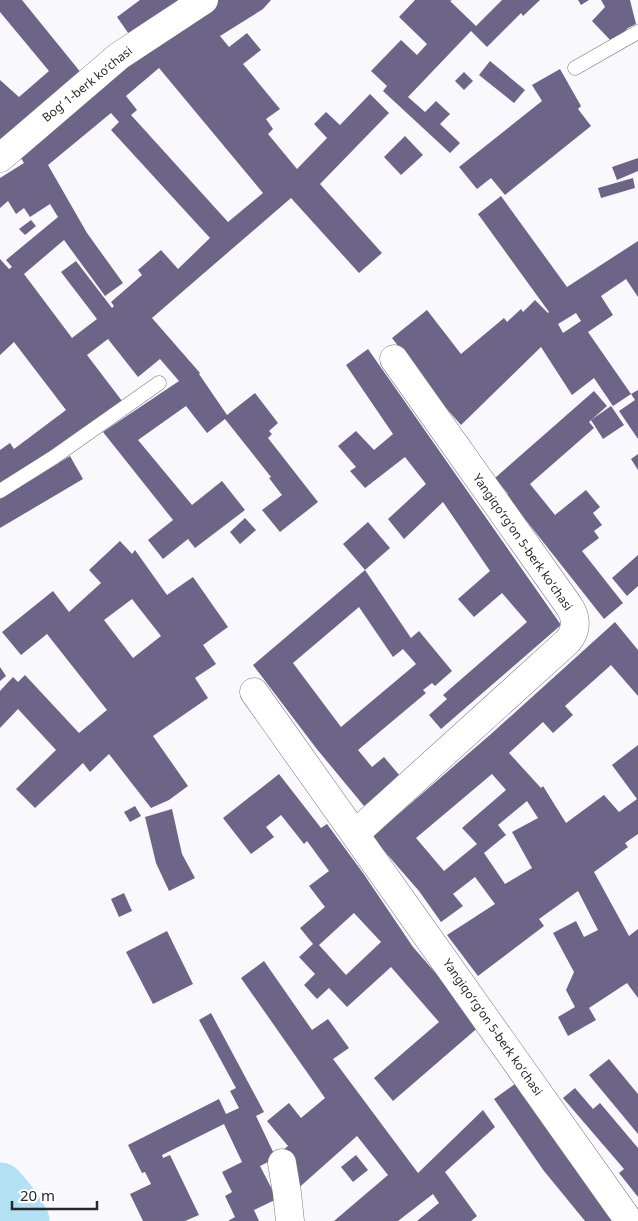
<svg xmlns="http://www.w3.org/2000/svg" width="638" height="1221" viewBox="0 0 638 1221" font-family="'Noto Sans',sans-serif">
	<style>
		.lines { fill: none; stroke-linecap: round; stroke-linejoin: round }
		.river { stroke: #b2e1f4; stroke-width: 51 }
		.building { fill: #6c6588; fill-rule: evenodd }
		.lane-casing { stroke: #78787c; stroke-width: 15 }
		.street-casing { stroke: #78787c; stroke-width: 29 }
		.lane { stroke: #fff; stroke-width: 14 }
		.street { stroke: #fff; stroke-width: 28 }
		.labels { text-anchor: middle; dominant-baseline: central; stroke-width: 5; stroke-linejoin: round; paint-order: stroke }
		.street-label { font-size: 12px; fill: #28282a; stroke: #fff }
	</style>
	<rect width="100%" height="100%" fill="#f9f8fd"/>
	<g class="lines">
		<!-- river -->
		<path class="river" d="M0,1188L14,1205L24,1221"/>
	</g>
	<!-- building -->
	<g class="building">
		<path d="M0,0H22L82,74L0,139V80L19,97L49,71L0,12Z"/>
		<path d="M140,0H177L180,4L131,37L117,17Z"/>
		<path d="M218,0H271L263,9L220,36L229,47L247,33L261,50L243,64L280,109L266,119L273,129L268,134L297,169L327,138L314,124L326,112L340,125L370,94L389,113L320,184L382,253L359,273L291,198L152,318L200,373L199,374L227,415L255,393L278,423L269,431L272,434L268,438L318,502L280,532L262,510L282,495L269,478L271,477L225,419L207,433L186,406L138,440L192,505L222,481L245,510L195,548L188,539L163,559L148,540L173,520L103,432L179,381L160,359L138,377L108,339L87,355L122,401L0,486V450L10,443L14,449L66,410L14,342L0,355V259L9,269L12,267L6,260L58,217L50,204L30,217L24,208L16,214L8,201L0,208V178L24,163L16,150L164,33ZM159,68L263,193L228,222L131,115L137,110L126,96ZM111,113L119,122L111,130L210,238L178,269L161,250L138,270L142,275L111,302L114,306L112,308L76,261L61,272L97,319L72,338L24,274L64,240L105,296L123,283L87,233L48,165Z"/>
		<path d="M415,0H452L450,1L476,26L502,0H540L523,16L521,13L487,47L471,31L408,97L425,112L436,101L450,114L440,124L460,143L450,153L383,91L387,86L371,71L401,40L417,55L427,44L399,17Z"/>
		<path d="M578,0H589L581,5Z"/>
		<path d="M601,0H630L636,24L628,28L613,43L592,21L605,7Z"/>
		<path d="M490,61L525,90L514,103L479,75Z"/>
		<path d="M560,69L581,106L578,109L591,126L505,195L491,178L477,189L459,167L542,101L532,85Z"/>
		<path d="M464,72L473,81L464,90L455,81Z"/>
		<path d="M405,136L423,155L401,175L384,157Z"/>
		<path d="M638,158V171L617,180L612,167Z"/>
		<path d="M633,178L635,188L601,198L598,188Z"/>
		<path d="M501,196L567,287L638,241V297L626,279L601,296L613,315L588,332L631,394L638,390V439L619,411L635,400L631,394L613,406L594,378L572,395L541,347L461,425L446,408L392,338L427,310L461,354L504,318L507,322L521,309L523,312L535,300L548,313L549,312L478,214ZM576,313L581,321L563,333L558,324Z"/>
		<path d="M31,220L36,226L25,235L19,229Z"/>
		<path d="M368,349L561,625L441,729L429,715L447,699L443,695L527,622L502,593L474,617L458,599L490,571L443,502L404,539L388,519L426,484L405,457L365,488L350,471L356,467L338,446L356,431L374,450L393,434L346,365Z"/>
		<path d="M594,391L607,406L589,422L594,428L530,484L555,515L586,490L600,507L593,513L602,525L594,531L599,538L582,551L623,603L604,619L506,495L508,494L495,478Z"/>
		<path d="M611,406L624,425L603,439L591,420Z"/>
		<path d="M638,454V470L631,459Z"/>
		<path d="M70,456L83,479L0,528V499Z"/>
		<path d="M245,518L256,530L240,544L230,532Z"/>
		<path d="M368,522L390,548L365,570L343,544Z"/>
		<path d="M120,541L132,554L135,550L167,595L193,577L228,627L203,645L216,664L195,678L208,698L153,736L188,786L169,800L151,808L109,754L90,772L83,763L35,808L16,789L56,750L18,709L0,728V691L13,677L18,682L25,675L79,733L107,710L47,634L21,655L2,632L53,591L69,612L101,583L89,570ZM132,599L161,636L133,658L104,620Z"/>
		<path d="M638,555V586L627,596L612,578Z"/>
		<path d="M365,570L411,638L419,631L452,671L435,686L432,683L423,690L426,693L358,750L372,767L384,757L400,776L364,806L316,748L253,665ZM359,607L393,657L403,649L416,664L341,727L293,663Z"/>
		<path d="M615,622L638,650V696L611,665L565,706L573,715L553,733L543,722L509,753L541,788L543,786L566,823L604,795L619,812L637,799L612,765L638,745V834L625,843L628,847L594,872L629,936L638,929V998L627,983L589,1008L596,1020L568,1036L558,1017L575,1007L566,990L574,972L553,933L576,921L584,937L598,930L578,891L539,919L544,926L478,976L447,935L495,904L475,877L453,894L463,906L441,922L419,891L372,837L491,734ZM492,774L506,790L462,828L477,844L444,871L416,838ZM527,801L538,818L512,832L532,868L505,884L484,853L506,835L498,825Z"/>
		<path d="M0,667L6,676L0,681Z"/>
		<path d="M279,774L321,828L327,824L363,873L413,947L481,1025L393,1101L374,1078L439,1022L391,967L347,1007L329,988L317,999L304,985L315,974L299,957L313,944L300,928L325,907L309,886L329,871L307,841L304,844L281,815L266,827L274,837L251,854L223,818ZM354,913L381,942L346,975L319,945Z"/>
		<path d="M135,806L141,816L130,822L124,812Z"/>
		<path d="M172,809L182,854L195,878L169,891L156,863L145,817Z"/>
		<path d="M124,893L132,911L119,917L111,899Z"/>
		<path d="M167,931L193,984L153,1004L126,952Z"/>
		<path d="M264,961L312,1030L328,1019L349,1048L333,1059L418,1173L483,1110L495,1127L445,1172L477,1216L471,1221H417L439,1203L433,1194L398,1221H334L388,1175L357,1136L294,1192L291,1159L283,1150L288,1146L267,1121L289,1103L301,1118L325,1098L241,978Z"/>
		<path d="M211,1013L264,1112L256,1116L276,1158L260,1166L277,1199L254,1210L259,1221H228L235,1217L225,1196L232,1192L222,1172L242,1162L224,1124L162,1155L163,1158L170,1155L199,1215L185,1221H143L130,1194L151,1184L145,1172L142,1173L128,1145L219,1099L226,1114L239,1108L230,1091L236,1088L199,1020Z"/>
		<path d="M609,1059L638,1094V1134L589,1075Z"/>
		<path d="M515,1084L564,1154L615,1221H585L544,1171L494,1099Z"/>
		<path d="M575,1088L593,1109L600,1103L638,1148V1197L619,1173L624,1169L563,1098Z"/>
		<path d="M356,1155L368,1170L353,1182L341,1167Z"/>
	</g>
	<g class="lines">
		<!-- lane casing -->
		<g class="lane-casing">
			<g id="lane">
				<path d="M575,68L638,32"/>
				<path d="M0,491L54,457L159,383"/>
			</g>
		</g>
		<!-- street casing -->
		<g class="street-casing">
			<g id="street">
				<path d="M0,158L119,56L204,0"/>
				<path d="M254,692L629,1221"/>
				<path d="M356,833L568,641C577,630 577,618 569,606L394,359"/>
				<path d="M282,1163L287,1193L290,1221"/>
			</g>
		</g>
		<!-- lane -->
		<use href="#lane" class="lane"/>
		<!-- street -->
		<use href="#street" class="street"/>
	</g>
	<g class="labels">
		<!-- street labels -->
		<g class="street-label">
			<text transform="translate(87 84) rotate(-39)">Bogʻ 1-berk koʻchasi</text>
			<text transform="translate(523 542) rotate(55)">Yangiqoʻrgʻon 5-berk koʻchasi</text>
			<text transform="translate(493 1027) rotate(55)">Yangiqoʻrgʻon 5-berk koʻchasi</text>
		</g>
	</g>
	<!-- scale -->
	<path d="M12 1201v8h85v-8" fill="none" stroke="#28282a" stroke-width="2.5"/>
	<text x="20" y="1201" font-size="15" fill="#28282a" stroke="#ffffff" stroke-width="4" paint-order="stroke">20 m</text>
</svg>
